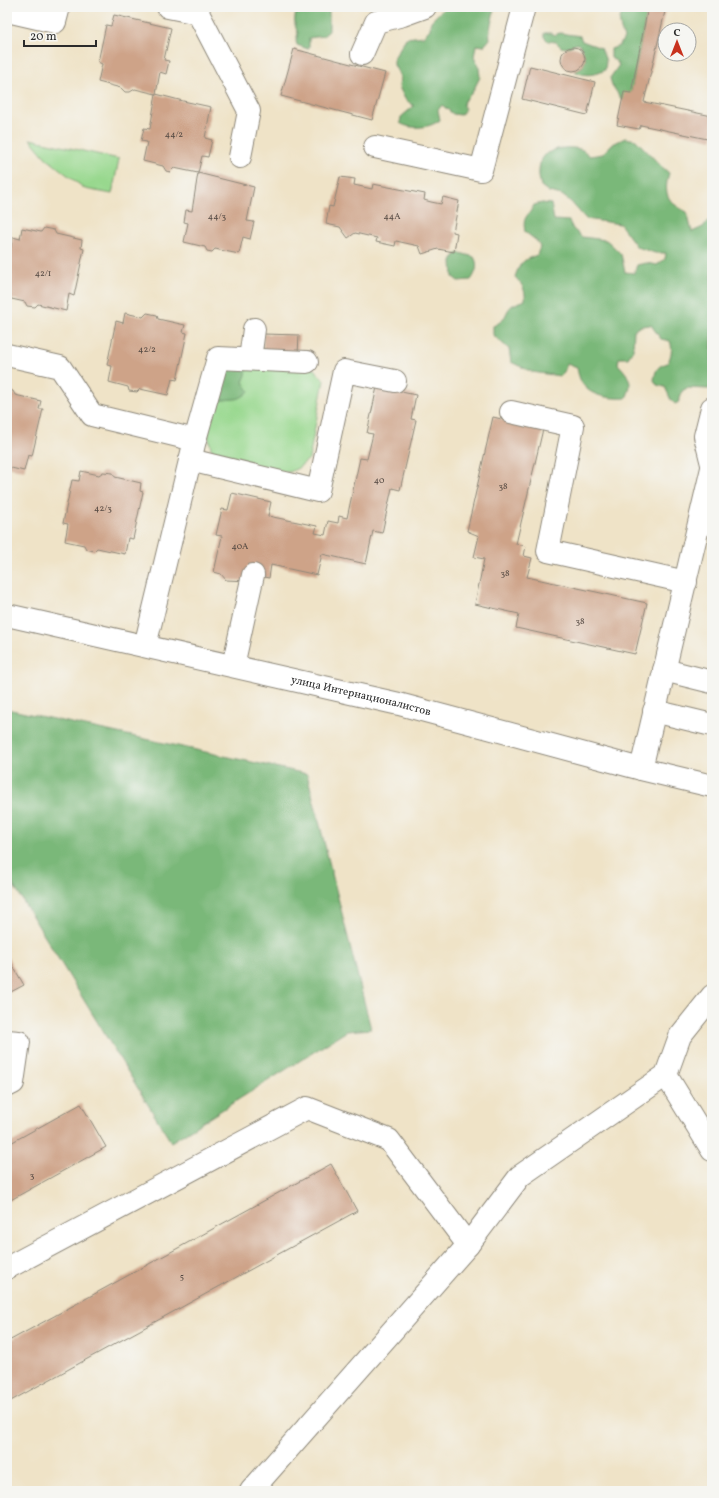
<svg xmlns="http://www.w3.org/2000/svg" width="719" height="1498" viewBox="0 0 719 1498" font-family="Vollkorn,serif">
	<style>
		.green { fill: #98d88e; stroke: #62825c }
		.forest { fill: #7ab879; stroke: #527252 }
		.building { fill: #cea388 }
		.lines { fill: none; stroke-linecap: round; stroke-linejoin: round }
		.minor-casing { stroke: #8d8779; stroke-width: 24 }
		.minor { stroke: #fff; stroke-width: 22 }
		.labels { text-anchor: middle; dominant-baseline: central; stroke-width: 3; stroke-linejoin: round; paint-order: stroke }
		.number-label { font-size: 9px; fill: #544942 }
		.street-label { font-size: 11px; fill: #2b2b2b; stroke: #f6f6f2 }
	</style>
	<rect width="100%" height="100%" fill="#f6f6f2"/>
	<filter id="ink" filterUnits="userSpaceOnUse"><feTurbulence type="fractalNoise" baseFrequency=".025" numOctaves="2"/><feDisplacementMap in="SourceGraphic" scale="8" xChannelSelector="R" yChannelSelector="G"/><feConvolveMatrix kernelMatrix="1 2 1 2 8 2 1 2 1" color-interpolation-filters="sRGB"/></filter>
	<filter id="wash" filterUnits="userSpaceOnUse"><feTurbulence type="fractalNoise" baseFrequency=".012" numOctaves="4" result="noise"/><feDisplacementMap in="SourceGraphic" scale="16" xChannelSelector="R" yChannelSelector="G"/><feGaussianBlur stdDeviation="0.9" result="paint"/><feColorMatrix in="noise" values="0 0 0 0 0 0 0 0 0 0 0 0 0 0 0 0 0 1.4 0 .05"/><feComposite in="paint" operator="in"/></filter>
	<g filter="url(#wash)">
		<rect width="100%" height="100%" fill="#efe3c7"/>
		<!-- green -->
		<g class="green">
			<path d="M30,139L119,159L112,194L85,189L46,158Z"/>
			<path d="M229,368H313L324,380L309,459L298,468L290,472H285L216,456L211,448L208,435L221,370Z"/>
		</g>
		<!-- forest -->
		<g class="forest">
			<path d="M299,7H326L329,11V31L323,36L309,38V46L308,49L297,45L296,41L298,33C293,23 294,15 299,7Z"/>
			<path d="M451,7H494C494,18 488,28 490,39L484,46L476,45L474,57L479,68L480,77L472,93L464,101L463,105L465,109L461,115L453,114L442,105L438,110L440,120C430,128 411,130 400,123L401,117L414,106L405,99L399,87L400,76L394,65V58L406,38L424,36L430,29L431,21L444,8Z"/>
			<path d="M626,7H648L631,93L622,100L612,85L610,78L619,65L616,61L611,58V49L619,46L624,38C619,23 617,20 626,7Z"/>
			<path d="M544,33H551L554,35L560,33L580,36L582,41L601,48L606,61L605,70C595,75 584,77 575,71L582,68L585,61V57L581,47L578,44H575L566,48L561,47L556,42L548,41L544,37Z"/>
			<path d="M625,138L636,140L661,166L669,173C663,194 667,202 687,212L692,232L703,227L708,221L712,219V388L708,389L687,388L682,391L679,402L675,404L671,400L665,387L657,385L654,380C656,369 657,366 668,363C671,355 673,349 670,341L661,339L651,325L641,326L634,330L633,350L628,358H619L618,364C629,376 634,382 626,398C612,399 590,397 582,383C579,378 578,373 577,368L567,364L564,372L560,376L532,372L511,362L509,349L493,335V326C509,319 504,311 513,305C516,303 522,302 525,300C526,290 522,284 515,277C520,262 523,260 537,255L540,247L537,241L525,232C522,215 528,218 534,205L542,203L551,204L554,220L569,221L573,229L582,237L606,240L612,245L621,254L625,272L634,273L637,265L646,263L657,265L665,259L666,253H655L637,247L620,224L586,219L571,202L562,195L549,192L541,186C539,178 538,172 540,164C544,148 566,146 580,149C584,150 587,154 590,156L603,154L611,145Z"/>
			<path d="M460,253L474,257C479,265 476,273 471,280L458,281L453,277L452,261L455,255Z"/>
			<path d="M230,365L246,368V375L243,382L249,391C237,403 234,397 219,401V407L214,410L221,370L228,372Z"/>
			<path d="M7,709L307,774L371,1029L347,1031L171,1142L7,875Z"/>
		</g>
		<g id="blocks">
			<!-- building -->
			<g class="building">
				<path d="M648,7H666L644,102L712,116V140L641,125L639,129L617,125L624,92L631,93Z"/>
				<path d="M697,7H712V11L697,8Z"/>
				<path d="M114,15L171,28L164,60L169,61L166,74L160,72L156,94L135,89L130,92H125L121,88L98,82L102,64L98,62L106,25L111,26Z"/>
				<circle cx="573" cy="59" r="12"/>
				<path d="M294,49L385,73L372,120L281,96Z"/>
				<path d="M530,66L595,82L587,115L522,99Z"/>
				<path d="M156,94L183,101L211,107L205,138L212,140L208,157L202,156L198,173L174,168L170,172L166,171L163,166L143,161L147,142L141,141L144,128L150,129Z"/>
				<path d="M198,173L254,187L247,221L254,222L250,239L243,237L239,254L215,249L212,252L207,251L205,247L184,242L188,223L184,222L186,210L192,211Z"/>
				<path d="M340,177L355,179L354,185L372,189L373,184L425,194L424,200L431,202L441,204L443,197L459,201L453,232L457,233L454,252L438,249L422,254L419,246L396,241L395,246L376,242L377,238L355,233L348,238L340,227L326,224L329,206L333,207Z"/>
				<path d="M22,228L41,232L44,228L54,230L56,234L82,240L81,248L84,249L74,296L69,294L66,311L38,304L35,307L27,306L25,302L7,298L9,281H7V265L13,237L20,239Z"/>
				<path d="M125,313L143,317L147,313L157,315L158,319L185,325L183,332L187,333L177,380L172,379L168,395L140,389L137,392L129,391L128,387L109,382L112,366L107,365L116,321L123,323Z"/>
				<path d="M263,334L299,335L298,354L263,353Z"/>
				<path d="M377,387L416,395L411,419L416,420L400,490L392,488L382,533L373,531L366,564L322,554L317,575L271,565L269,578L253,575L248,581L226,580L221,574L214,572L222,536L216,535L222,509L228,510L232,493L271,502L268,516L317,526L315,533L325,535L328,521L338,523L339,516L347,518L360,458L367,459L373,434L367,433Z"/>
				<path d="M7,390L13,391L15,395L41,401L39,409H43L32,456L28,455L24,471L7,467Z"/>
				<path d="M493,417L543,429L516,544L526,546L524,556L532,558L527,577L647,603L635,654L516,628L519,614L475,604L484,559L474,557L479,536L467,531Z"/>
				<path d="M81,471L99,475L103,472L113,473L115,477L141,483L140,491L143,492L133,539L128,538L125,554L97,548L94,551L86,549L84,545L65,541L68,524L63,523L72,480L79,481Z"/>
				<path d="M711,649H712V661L709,660Z"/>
				<path d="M7,956L24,985L7,994Z"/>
				<path d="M81,1104L106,1147L7,1202V1145Z"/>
				<path d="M331,1164L357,1211L7,1403V1342Z"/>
			</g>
		</g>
	</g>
	<g filter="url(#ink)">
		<use href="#blocks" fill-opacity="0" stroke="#8d8779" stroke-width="1"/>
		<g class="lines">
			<!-- minor casing -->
			<g class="minor-casing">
				<g id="minor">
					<path d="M168,7L198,13"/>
					<path d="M199,7L198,13L249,111L240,157"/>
					<path d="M7,11L55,22L59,7"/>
					<path d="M362,54L376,22L403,15L425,7"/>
					<path d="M375,147L481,170L524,7"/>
					<path d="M7,355L60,367L92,415L195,440L145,646"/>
					<path d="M250,359L254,329"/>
					<path d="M712,408L705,436L712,464"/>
					<path d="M511,412L573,426L548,551L686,582"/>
					<path d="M195,440L218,358L307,362"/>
					<path d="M190,460L318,491L344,371L395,381"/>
					<path id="s1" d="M7,615L399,704L641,769L712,786"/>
					<path d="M233,666L253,575"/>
					<path d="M664,670L712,682"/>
					<path d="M654,711L712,725"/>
					<path d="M641,769L712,468"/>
					<path d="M7,1041L19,1042L13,1083L7,1086"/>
					<path d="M666,1075L712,1150"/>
					<path d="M7,1268L307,1108L389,1140L468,1245"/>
					<path d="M251,1491L468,1245L520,1176L666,1075L680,1036L712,996"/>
				</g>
			</g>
			<!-- minor -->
			<use href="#minor" class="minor"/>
		</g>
	</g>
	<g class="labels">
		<!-- number labels -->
		<g class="number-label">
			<text x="174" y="134">44/2</text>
			<text x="217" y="216">44/3</text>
			<text x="392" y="216">44А</text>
			<text x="43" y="273">42/1</text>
			<text x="147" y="349">42/2</text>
			<text x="379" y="480">40</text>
			<text x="503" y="486">38</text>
			<text x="103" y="508">42/3</text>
			<text x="240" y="546">40А</text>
			<text x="505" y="573">38</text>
			<text x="580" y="621">38</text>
			<text x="32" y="1175">3</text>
			<text x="182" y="1276">5</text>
		</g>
		<!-- street labels -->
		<g class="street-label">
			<text stroke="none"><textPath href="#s1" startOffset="363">улица Интернационалистов</textPath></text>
		</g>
	</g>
	<!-- margin -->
	<rect width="719" height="1498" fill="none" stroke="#f6f6f2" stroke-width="24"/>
	<!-- north arrow -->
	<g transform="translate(677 42)"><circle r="19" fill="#f6f6f2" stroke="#a5a5a2"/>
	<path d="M0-3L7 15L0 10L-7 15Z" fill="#c8321e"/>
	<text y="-6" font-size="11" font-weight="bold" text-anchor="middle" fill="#2b2b2b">С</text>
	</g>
	<!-- scale -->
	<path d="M24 40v6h72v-6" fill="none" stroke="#2b2b2b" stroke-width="2"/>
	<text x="30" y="40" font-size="12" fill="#2b2b2b" stroke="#f6f6f2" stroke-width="3" paint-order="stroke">20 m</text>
</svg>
